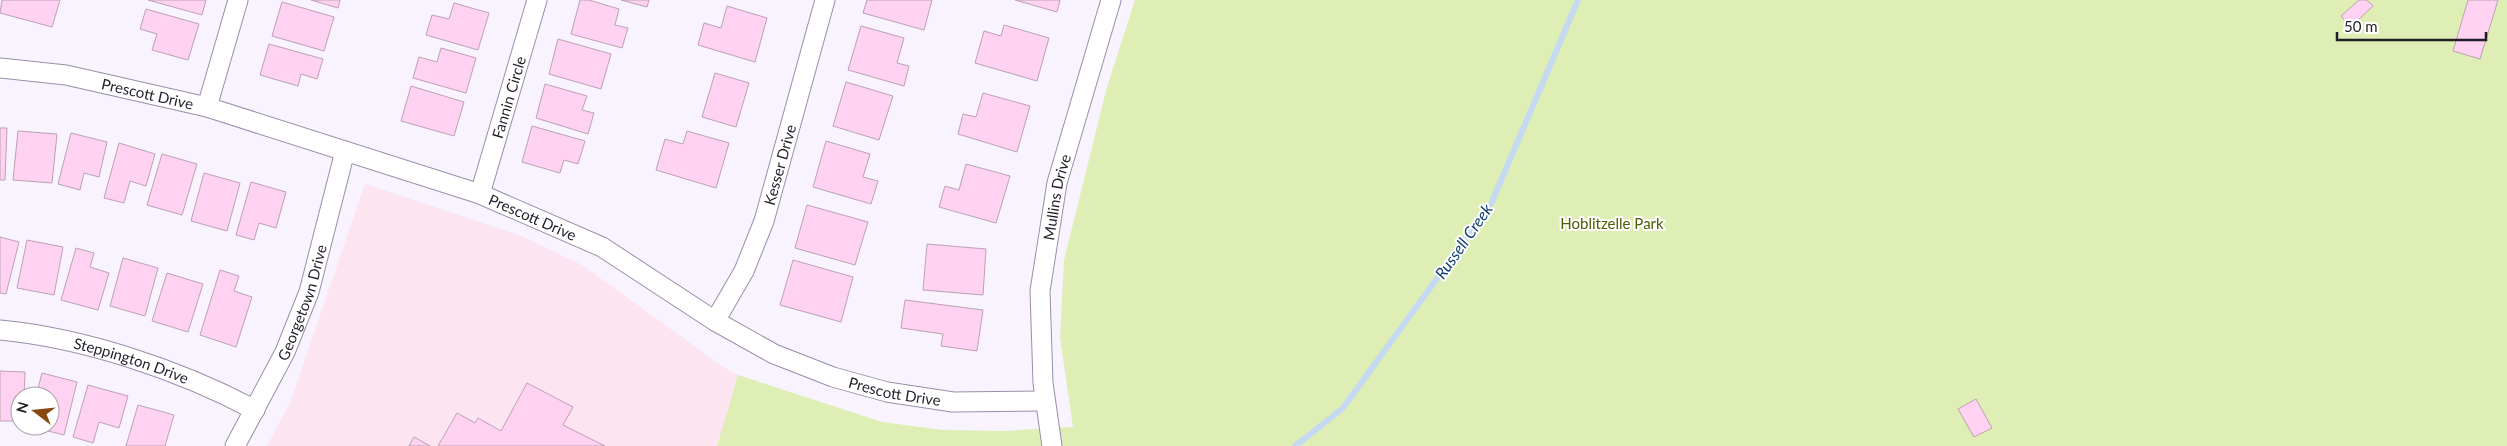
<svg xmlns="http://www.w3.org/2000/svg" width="2507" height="446" viewBox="0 0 2507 446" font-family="Lato,sans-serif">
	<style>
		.education { fill: #fce4f0 }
		.green { fill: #deeeb5 }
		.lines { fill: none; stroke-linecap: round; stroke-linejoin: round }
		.stream { stroke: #c5d9f3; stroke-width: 6 }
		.building { fill: #fed2f0; stroke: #bca1b3 }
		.minor-casing { stroke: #998ea8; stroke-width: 21 }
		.minor { stroke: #fff; stroke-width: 19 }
		.labels { text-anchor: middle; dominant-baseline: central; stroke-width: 4; stroke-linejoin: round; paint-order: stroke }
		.street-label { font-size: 15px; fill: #221e28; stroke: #fff }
		.park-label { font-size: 15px; fill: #4d5d00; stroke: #fff }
		.water-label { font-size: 16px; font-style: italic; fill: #0c3c73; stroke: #fff }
	</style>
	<rect width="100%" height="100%" fill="#f8f3ff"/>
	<!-- education -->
	<path class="education" d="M365,184L519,235L582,265L722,366L738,375L717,446H267L290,403Z"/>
	<!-- green -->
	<path class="green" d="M1135,0H2507V446H717L738,375L882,422L943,430L1005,431L1073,427L1060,338L1064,260L1107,87Z"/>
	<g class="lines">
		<!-- stream -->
		<path class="stream" d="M1295,446L1343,408L1491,204L1578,0"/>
	</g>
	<!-- building -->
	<g class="building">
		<path d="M2,0H60L52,27L0,13Z"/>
		<path d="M148,0H206L202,15Z"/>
		<path d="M311,0H340L338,8Z"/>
		<path d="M580,0H589L619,9L615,25L628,28L622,48L571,34Z"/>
		<path d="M621,0H649L647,7Z"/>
		<path d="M867,0H932L924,30L863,13Z"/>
		<path d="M1015,0H1060L1057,12Z"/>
		<path d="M2359,0H2367L2373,6L2351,27L2341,16Z"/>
		<path d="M2468,0H2498L2480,59L2453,51Z"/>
		<path d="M282,2L334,17L324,51L272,36Z"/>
		<path d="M454,3L489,13L478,50L426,35L432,15L449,19Z"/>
		<path d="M727,6L767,18L755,62L698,45L704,23L721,28Z"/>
		<path d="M146,9L199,24L188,60L152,50L157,34L140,29Z"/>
		<path d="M1004,25L1049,38L1037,81L975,63L984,31L1001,36Z"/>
		<path d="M861,26L904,38L897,63L909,66L904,86L848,70Z"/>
		<path d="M558,39L611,54L601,89L549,74Z"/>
		<path d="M269,44L323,59L317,79L301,74L298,86L260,75Z"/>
		<path d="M441,48L476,58L466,93L413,78L419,57L437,62Z"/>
		<path d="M715,73L749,83L736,127L702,117Z"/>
		<path d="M846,82L893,96L879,140L833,126Z"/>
		<path d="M545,84L587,96L582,110L594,113L588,134L536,118Z"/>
		<path d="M411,86L464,102L454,136L401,121Z"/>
		<path d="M983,93L1030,106L1017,152L958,134L963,114L976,117Z"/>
		<path d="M532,126L585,141L578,164L564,160L560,173L522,162Z"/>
		<path d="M0,128H7L5,180H0Z"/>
		<path d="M18,131L57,134L52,183L13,180Z"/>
		<path d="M687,131L729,143L716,188L656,170L665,139L683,144Z"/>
		<path d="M71,133L107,142L99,177L84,173L80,190L58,184Z"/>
		<path d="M826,141L870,154L863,177L878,181L871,204L813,187Z"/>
		<path d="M119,143L155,154L146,186L130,181L124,203L104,198Z"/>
		<path d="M162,154L197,164L182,215L147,205Z"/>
		<path d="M966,164L1010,176L996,223L939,207L945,186L959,190Z"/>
		<path d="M204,173L240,183L227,231L191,221Z"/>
		<path d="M251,182L286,192L276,228L259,223L254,240L236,235Z"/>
		<path d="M807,205L868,222L855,265L795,248Z"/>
		<path d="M0,237L19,242L6,294L0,293Z"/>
		<path d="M27,240L63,247L54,295L17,288Z"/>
		<path d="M927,244L986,249L983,295L923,290Z"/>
		<path d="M76,248L94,253L90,267L109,273L98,310L61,300Z"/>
		<path d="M123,258L158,268L145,316L110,306Z"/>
		<path d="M793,260L853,277L841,322L780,305Z"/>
		<path d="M220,270L239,276L234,291L252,297L236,347L200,335Z"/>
		<path d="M167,273L203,284L188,332L152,321Z"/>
		<path d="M905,300L983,310L977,351L941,346L943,334L901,328Z"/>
		<path d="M0,371L25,372L24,396H20V421H0Z"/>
		<path d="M42,373L77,382L64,435L28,426H50V396H36Z"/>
		<path d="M527,383L573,407L563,425L605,446H438L457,413L475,423L478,418L501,431Z"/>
		<path d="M88,385L128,396L119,428L99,422L93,443L73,437Z"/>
		<path d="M1976,399L1992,428L1974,437L1958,409Z"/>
		<path d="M138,405L174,415L165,446H126Z"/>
		<path d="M414,437L430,446H409Z"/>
	</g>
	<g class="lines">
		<!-- minor casing -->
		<g class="minor-casing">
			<g id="minor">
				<path id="s1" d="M0,68L66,75L207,107L480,194L602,247L715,321L774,354L833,377L887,392L953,402L1044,401"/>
				<path d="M207,107L238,0"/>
				<path id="s2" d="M480,194L537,0"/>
				<path id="s3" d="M715,321L744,271L764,221L825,0"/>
				<path id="s4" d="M0,330C84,338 180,370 255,410"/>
				<path id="s5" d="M235,446L285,352L309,292L345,151"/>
				<path id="s6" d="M1052,446L1043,383L1040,291L1057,183L1111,0"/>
			</g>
		</g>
		<!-- minor -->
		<use href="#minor" class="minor"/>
	</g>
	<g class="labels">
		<!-- street labels -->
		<g class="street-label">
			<text stroke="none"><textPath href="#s1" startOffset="150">Prescott Drive</textPath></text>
			<text stroke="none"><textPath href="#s2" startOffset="101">Fannin Circle</textPath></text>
			<text stroke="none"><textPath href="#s3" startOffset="170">Kesser Drive</textPath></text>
			<text stroke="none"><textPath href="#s6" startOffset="251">Mullins Drive</textPath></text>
			<text stroke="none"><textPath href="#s1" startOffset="555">Prescott Drive</textPath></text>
			<text stroke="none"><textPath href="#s5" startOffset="159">Georgetown Drive</textPath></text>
			<text stroke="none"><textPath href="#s4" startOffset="135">Steppington Drive</textPath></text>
			<text stroke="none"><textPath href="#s1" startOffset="960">Prescott Drive</textPath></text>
		</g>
		<!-- park labels -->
		<g class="park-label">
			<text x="1612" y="223">Hoblitzelle Park</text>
		</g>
		<!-- water labels -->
		<g class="water-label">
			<text transform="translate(1463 241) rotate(-55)">Russell Creek</text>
		</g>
	</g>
	<!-- north arrow -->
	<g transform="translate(35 411) rotate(286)"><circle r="24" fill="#ffffff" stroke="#a7a5a9"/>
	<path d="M0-4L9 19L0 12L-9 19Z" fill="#884910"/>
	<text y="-8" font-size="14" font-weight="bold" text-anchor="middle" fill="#221e28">N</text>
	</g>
	<!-- scale -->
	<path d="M2337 32v8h149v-8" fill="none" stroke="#221e28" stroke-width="2.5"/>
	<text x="2344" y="32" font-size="15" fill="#221e28" stroke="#ffffff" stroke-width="4" paint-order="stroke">50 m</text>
</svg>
